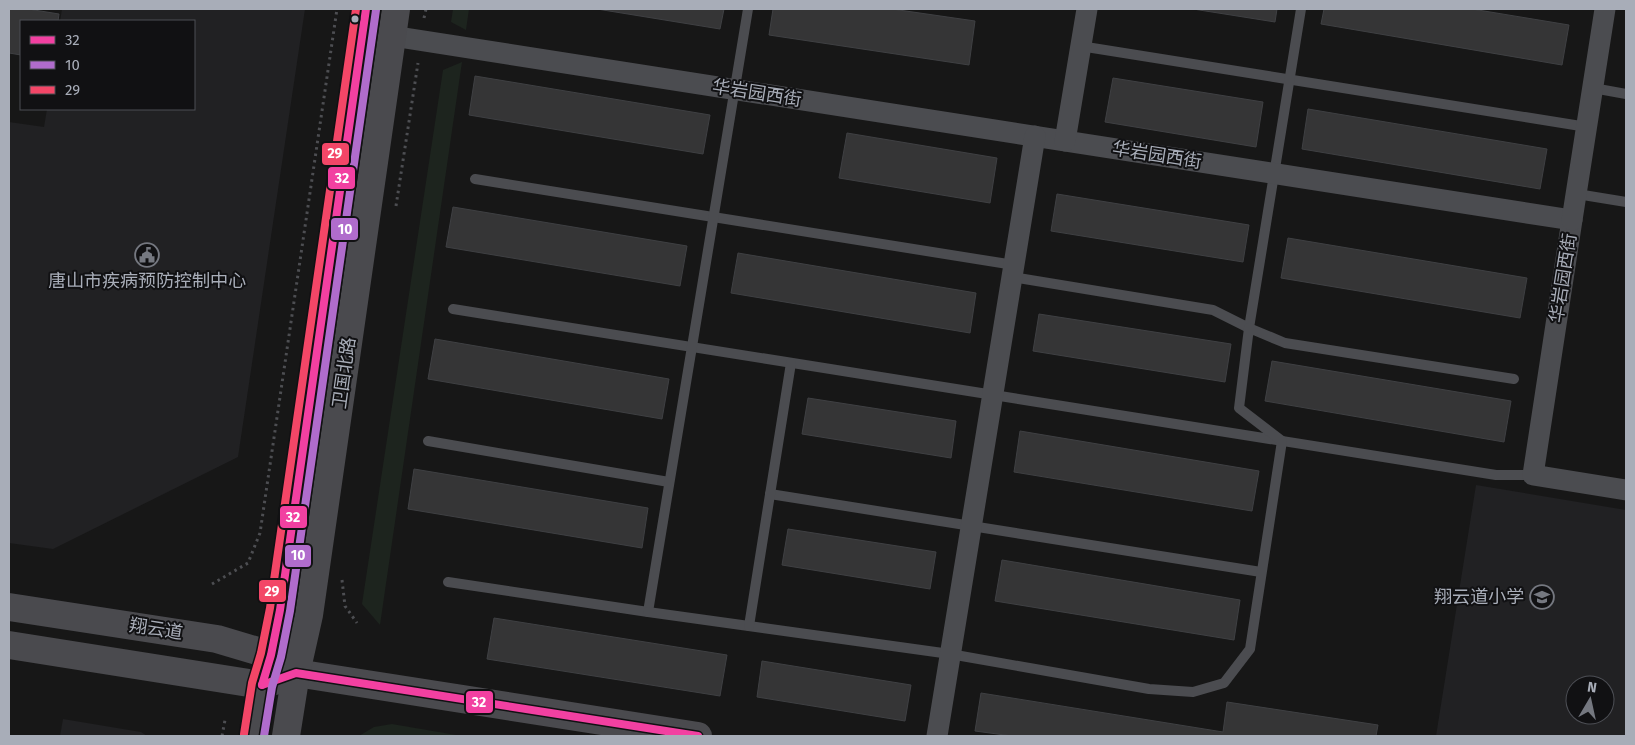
<svg xmlns="http://www.w3.org/2000/svg" width="1635" height="745" viewBox="0 0 1635 745" font-family="'Fira Sans','Noto Sans SC',sans-serif">
	<style>
		.built { fill: #212123; fill-rule: evenodd }
		.green { fill: #1d241e }
		.building { fill: #353536; stroke: #3f4043 }
		.lines { fill: none; stroke-linecap: round; stroke-linejoin: round }
		.path { stroke: #4d4e52; stroke-width: 3; stroke-dasharray: 2.5 4; stroke-linecap: butt }
		.lane { stroke: #4b4c50; stroke-width: 10 }
		.street { stroke: #4b4c50; stroke-width: 21 }
		.secondary { stroke: #4a4a4e; stroke-width: 28 }
		.bus-1-casing { stroke: #111113; stroke-width: 11 }
		.bus-2-casing { stroke: #111113; stroke-width: 11 }
		.bus-3-casing { stroke: #111113; stroke-width: 11 }
		.bus-1 { stroke: #f240a1; stroke-width: 8 }
		.bus-2 { stroke: #b06ccc; stroke-width: 8 }
		.bus-3 { stroke: #f34667; stroke-width: 8 }
		.bus-dot { fill: #a8adb8; stroke: #111113; stroke-width: 2 }
		.labels { text-anchor: middle; dominant-baseline: central; stroke-width: 4; stroke-linejoin: round; paint-order: stroke }
		.street-label { font-size: 18px; fill: #a8adb8; stroke: #111113 }
		.poi-label { font-size: 18px; fill: #a8adb8; stroke: #111113 }
		.line-badge { stroke: #111113; stroke-width: 2 }
		.badge-label { font-size: 14px; text-anchor: middle; font-weight: bold; fill: #fff }
	</style>
	<rect width="100%" height="100%" fill="#171717"/>
	<!-- built -->
	<g class="built">
		<path d="M62,9H305L238,457L53,549L9,543V122L44,127L47,109H194V21H60Z"/>
		<path d="M1476,485L1626,510V736H1436ZM1575,685H1605V715H1575Z"/>
		<path d="M63,719L141,732L147,736H60Z"/>
	</g>
	<!-- green -->
	<g class="green">
		<path d="M453,9H469L466,30L451,22Z"/>
		<path d="M462,62L380,625L362,604L443,70Z"/>
		<path d="M392,724L462,736H359L374,727Z"/>
	</g>
	<!-- building -->
	<g class="building">
		<path d="M9,9H28L59,14L58,21H21V55L9,53Z"/>
		<path d="M597,9H724L720,29Z"/>
		<path d="M773,9H892L975,21L969,65L769,35Z"/>
		<path d="M1193,9H1277L1275,22Z"/>
		<path d="M1324,9H1472L1569,25L1562,65L1321,24Z"/>
		<path d="M475,76L710,115L703,154L469,115Z"/>
		<path d="M1113,78L1263,102L1256,147L1105,122Z"/>
		<path d="M1308,109L1547,149L1540,189L1302,149Z"/>
		<path d="M847,133L997,158L990,203L839,178Z"/>
		<path d="M1057,194L1249,225L1243,262L1051,231Z"/>
		<path d="M453,207L687,246L680,286L446,247Z"/>
		<path d="M1288,238L1527,278L1520,318L1281,278Z"/>
		<path d="M738,253L976,293L970,333L731,293Z"/>
		<path d="M1039,314L1231,344L1225,382L1033,351Z"/>
		<path d="M435,339L669,379L662,419L428,379Z"/>
		<path d="M1272,361L1511,401L1504,442L1265,401Z"/>
		<path d="M808,398L956,421L951,458L802,434Z"/>
		<path d="M1020,431L1259,471L1252,511L1014,472Z"/>
		<path d="M414,469L648,508L642,548L408,509Z"/>
		<path d="M788,529L936,552L930,589L782,565Z"/>
		<path d="M1002,560L1240,600L1234,640L995,601Z"/>
		<path d="M494,618L727,655L720,696L487,659Z"/>
		<path d="M762,661L911,685L905,721L757,697Z"/>
		<path d="M981,693L1223,732L1227,702L1378,725L1376,736H1012L975,731Z"/>
	</g>
	<g class="lines">
		<!-- path -->
		<g class="path">
			<path d="M424,18L426,9"/>
			<path d="M396,206L418,63"/>
			<path d="M342,580L345,606L357,623"/>
			<path d="M212,584L248,563L260,533L337,9"/>
			<path d="M222,736L225,720"/>
		</g>
		<!-- lane -->
		<g class="lane">
			<path d="M1080,46L1587,127"/>
			<path d="M1593,88L1626,94"/>
			<path d="M475,179L1014,265"/>
			<path d="M1577,194L1626,202"/>
			<path d="M1012,277L1213,310L1249,328L1301,9"/>
			<path d="M453,309L1496,475H1533"/>
			<path d="M428,441L669,482"/>
			<path d="M770,494L1261,572"/>
			<path d="M448,582L648,612L748,9"/>
			<path d="M648,612L950,654L1149,689L1193,692L1224,683L1250,649L1282,441L1239,408L1249,328L1285,343L1514,379"/>
			<path d="M749,626L791,363"/>
		</g>
		<!-- street -->
		<g class="street">
			<path d="M392,36L1572,220L1533,475L1626,490"/>
			<path d="M1065,141L1087,9"/>
			<path d="M1572,220L1605,9"/>
			<path d="M937,736L1035,136"/>
		</g>
		<!-- secondary -->
		<g class="secondary">
			<path d="M9,607L217,639L271,655L296,673L698,736"/>
			<path d="M9,645L262,685L278,680"/>
			<path d="M254,736L262,685L271,655L280,610L366,9"/>
			<path d="M286,736L296,673L309,615L396,9"/>
		</g>
		<!-- bus-1 casing -->
		<g class="bus-1-casing">
			<g id="bus-1">
				<path d="M262,685L271,655L280,610L366,9"/>
				<path d="M262,685L296,673L698,736"/>
			</g>
		</g>
		<!-- bus-2 casing -->
		<g class="bus-2-casing">
			<path id="bus-2" d="M264,736L272,687L281,657L290,611L376,10"/>
		</g>
		<!-- bus-3 casing -->
		<g class="bus-3-casing">
			<path id="bus-3" d="M244,734L252,683L261,653L270,608L356,9"/>
		</g>
		<!-- bus-1 -->
		<use href="#bus-1" class="bus-1"/>
		<!-- bus-2 -->
		<use href="#bus-2" class="bus-2"/>
		<!-- bus-3 -->
		<use href="#bus-3" class="bus-3"/>
	</g>
	<!-- icons -->
	<defs>
		<g id="civic-ring" transform="scale(1.25)"><circle r="9.5" fill="#111113" stroke="#757880" stroke-width="1.5"/><path d="M-.6-6.5H3V-4.5H.6V-3L4-1V1h2V6H-6V1h2V-1L-.6-3ZM-1.2 2.5V6h2.4V2.5Z" fill="#757880"/></g>
		<g id="school-ring" transform="scale(1.25)"><circle r="9.5" fill="#111113" stroke="#757880" stroke-width="1.5"/><path d="M0-5L7-2L0 1L-7-2ZM-4 1L0 2.5L4 1V4Q0 6-4 4Z" fill="#757880"/></g>
	</defs>
	<g fill-rule="evenodd">
		<use href="#civic-ring" x="147" y="255"/>
		<use href="#school-ring" x="1542" y="597"/>
	</g>
	<!-- markers -->
	<circle class="bus-dot" cx="355" cy="19" r="4.5"/>
	<g class="labels">
		<!-- street labels -->
		<g class="street-label">
			<text transform="translate(757 93) rotate(9)">华岩园西街</text>
			<text transform="translate(1157 155) rotate(9)">华岩园西街</text>
			<text transform="translate(1563 278) rotate(-81)">华岩园西街</text>
			<text transform="translate(344 373) rotate(-82)">卫国北路</text>
			<text transform="translate(156 629) rotate(9)">翔云道</text>
		</g>
		<!-- poi labels -->
		<g class="poi-label">
			<text x="147" y="281">唐山市疾病预防控制中心</text>
			<text x="1524" y="597" text-anchor="end">翔云道小学</text>
		</g>
	</g>
	<g class="line-badge">
		<rect x="321" y="142" width="29" height="24" rx="5" fill="#f34667"/>
		<rect x="327" y="166" width="29" height="24" rx="5" fill="#f240a1"/>
		<rect x="330" y="217" width="29" height="24" rx="5" fill="#b06ccc"/>
		<rect x="279" y="505" width="29" height="24" rx="5" fill="#f240a1"/>
		<rect x="284" y="544" width="28" height="24" rx="5" fill="#b06ccc"/>
		<rect x="258" y="579" width="29" height="24" rx="5" fill="#f34667"/>
		<rect x="465" y="690" width="29" height="24" rx="5" fill="#f240a1"/>
	</g>
	<g class="badge-label">
		<text x="335" y="158">29</text>
		<text x="342" y="183">32</text>
		<text x="345" y="234">10</text>
		<text x="293" y="522">32</text>
		<text x="298" y="560">10</text>
		<text x="272" y="596">29</text>
		<text x="479" y="707">32</text>
	</g>
	<!-- border -->
	<rect width="1635" height="745" fill="none" stroke="#a8adb8" stroke-width="20"/>
	<!-- legend -->
	<rect x="20" y="20" width="175" height="90" fill="#111113" stroke="#4d4f55"/>
	<rect x="30" y="36" width="25" height="8" fill="#f240a1" stroke="#4d4f55"/>
	<text x="65" y="45" font-size="15" fill="#a8adb8">32</text>
	<rect x="30" y="61" width="25" height="8" fill="#b06ccc" stroke="#4d4f55"/>
	<text x="65" y="70" font-size="15" fill="#a8adb8">10</text>
	<rect x="30" y="86" width="25" height="8" fill="#f34667" stroke="#4d4f55"/>
	<text x="65" y="95" font-size="15" fill="#a8adb8">29</text>
	<!-- north arrow -->
	<g transform="translate(1590 700) rotate(9)"><circle r="24" fill="#111113" stroke="#4d4f55"/>
	<path d="M0-4L9 19L0 12L-9 19Z" fill="#757880"/>
	<text y="-8" font-size="14" font-weight="bold" text-anchor="middle" fill="#a8adb8">N</text>
	</g>
</svg>
